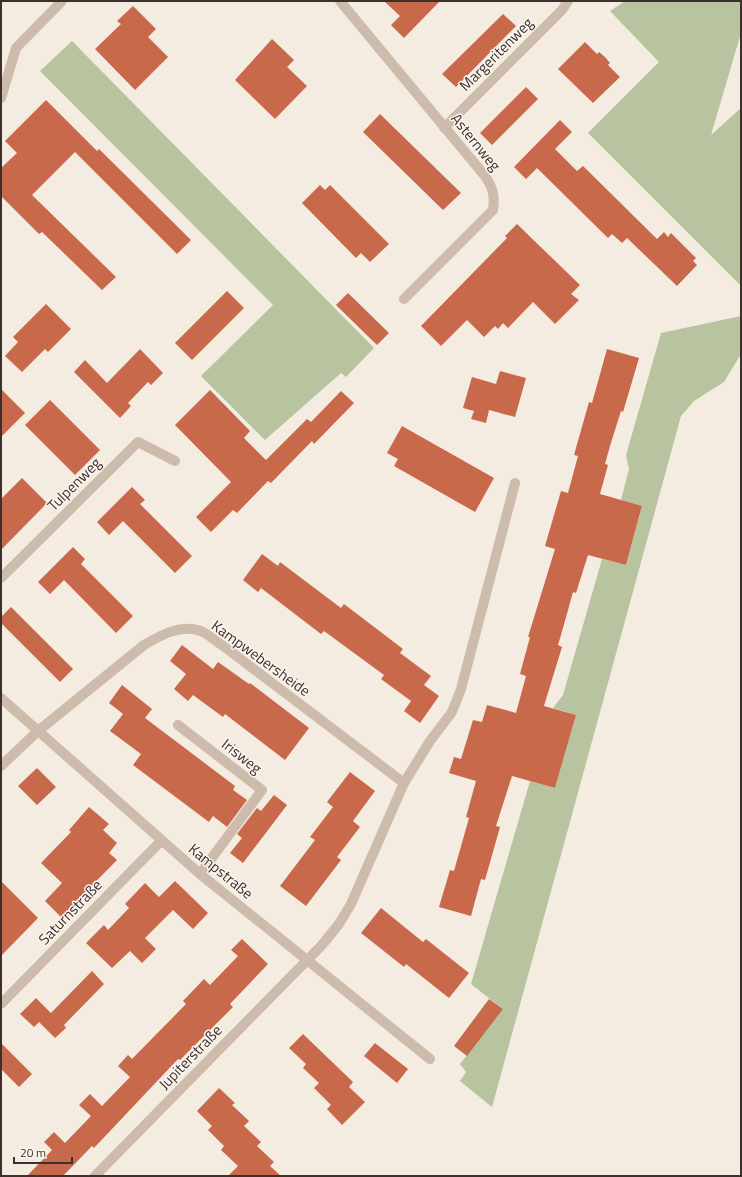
<svg xmlns="http://www.w3.org/2000/svg" width="742" height="1177" viewBox="0 0 742 1177" font-family="'Titillium Web',sans-serif">
	<style>
		.green { fill: #b8c4a0 }
		.building { fill: #c8694b }
		.lines { fill: none; stroke-linecap: round; stroke-linejoin: round }
		.minor { stroke: #cdbbac; stroke-width: 10 }
		.labels { text-anchor: middle; dominant-baseline: central; stroke-width: 3; stroke-linejoin: round; paint-order: stroke }
		.street-label { font-size: 15px; fill: #3b302b; stroke: #fbf5ee }
	</style>
	<rect width="100%" height="100%" fill="#f4ebe1"/>
	<!-- green -->
	<g class="green">
		<path d="M625,1H741V33L711,135L741,108V286L588,133L659,62L610,11Z"/>
		<path d="M72,41L374,348L346,377L341,373L265,440L201,376L273,305L40,71Z"/>
		<path d="M741,316V354L724,382L694,401L681,416L492,1107L460,1081L466,1072L460,1064L503,1009L471,984L530,781L555,788L576,715L553,708L563,695L602,559L626,565L642,507L621,500L629,469L626,455L661,333Z"/>
	</g>
	<!-- building -->
	<g class="building">
		<path d="M384,1H440L404,38L391,25L400,16Z"/>
		<path d="M133,6L156,29L148,37L168,57L135,90L95,49L121,24L117,21Z"/>
		<path d="M503,14L516,26L456,87L442,74Z"/>
		<path d="M272,39L294,60L287,67L307,86L275,119L235,80Z"/>
		<path d="M585,42L597,54L599,52L605,57L610,63L608,65L620,77L593,103L558,69Z"/>
		<path d="M526,87L538,99L492,145L480,133Z"/>
		<path d="M46,100L97,151L99,149L191,240L177,254L75,152L32,195L116,277L102,290L42,232L39,234L1,196V168L17,153L5,141Z"/>
		<path d="M380,114L461,193L443,210L363,132Z"/>
		<path d="M560,120L572,132L555,149L577,171L583,166L657,239L664,232L668,237L671,233L696,258L693,261L697,265L677,286L627,238L622,243L612,234L608,238L537,168L526,179L514,167Z"/>
		<path d="M320,185L325,190L330,185L389,244L370,262L361,253L356,258L302,203Z"/>
		<path d="M517,224L580,285L571,294L579,300L555,324L533,302L508,328L503,323L498,329L495,326L484,337L467,320L441,346L421,326L507,238L505,236Z"/>
		<path d="M227,291L244,308L192,360L175,343Z"/>
		<path d="M348,293L389,333L377,345L336,305Z"/>
		<path d="M46,304L71,329L48,352L45,349L22,372L5,356L18,342L13,337Z"/>
		<path d="M140,349L163,373L151,385L148,382L128,403L131,406L120,418L74,372L85,360L107,383Z"/>
		<path d="M607,349L639,358L623,412L621,411L610,446L605,464L608,465L600,494L642,506L626,565L588,555L576,593L573,592L563,628L558,645L562,647L544,706L576,715L555,788L512,776L496,826L500,827L485,880L481,879L471,916L439,907L450,870L454,871L469,818L466,817L476,781L449,773L454,757L461,759L473,720L482,722L487,705L516,713L526,676L520,674L530,637H528L555,549L545,546L561,491L568,493L578,456L574,455L589,402L592,403Z"/>
		<path d="M500,371L526,378L515,417L489,410L486,423L471,419L474,411L463,408L472,377L496,384Z"/>
		<path d="M1,389L25,413L1,437Z"/>
		<path d="M210,390L250,431L244,438L266,460L307,419L311,422L341,391L354,403L314,444L312,441L271,483L268,481L237,513L233,510L211,532L196,517L231,482L175,425Z"/>
		<path d="M50,400L100,450L75,475L25,425Z"/>
		<path d="M402,426L494,478L475,512L394,466L398,459L387,453Z"/>
		<path d="M22,478L47,503L1,550V499Z"/>
		<path d="M132,487L145,500L140,504L192,556L175,573L123,521L109,535L97,522Z"/>
		<path d="M73,547L85,559L81,564L133,616L116,633L64,580L50,594L38,582Z"/>
		<path d="M262,554L278,566L280,562L341,608L344,604L403,649L400,653L431,676L424,685L439,696L420,723L404,711L411,701L381,679L384,675L324,631L321,634L261,588L258,592L243,580Z"/>
		<path d="M11,607L73,669L60,682L1,623V617Z"/>
		<path d="M182,645L213,669L218,662L249,684L250,683L309,728L285,760L225,714L223,717L193,695L188,701L174,689L186,674L170,661Z"/>
		<path d="M122,685L152,709L145,718L235,786L233,790L247,800L227,827L213,816L209,822L133,765L141,754L110,731L123,714L109,703Z"/>
		<path d="M37,768L56,787L37,805L18,786Z"/>
		<path d="M350,772L375,791L353,821L360,827L337,857L341,860L306,906L280,886L315,840L310,837L333,807L327,802Z"/>
		<path d="M274,795L287,805L243,863L230,853L242,838L237,834L257,808L261,811Z"/>
		<path d="M89,807L109,824L103,830L117,843L109,853L117,860L61,917L45,901L62,883L41,863L71,832L69,830Z"/>
		<path d="M1,881L38,918L1,956Z"/>
		<path d="M175,881L208,913L193,929L173,910L145,938L156,949L142,963L130,951L112,968L86,943L104,925L108,930L129,908L125,904L145,883L159,897Z"/>
		<path d="M381,908L423,942L426,939L469,973L449,998L406,964L404,967L361,933Z"/>
		<path d="M242,939L268,964L230,1004L233,1007L180,1060L178,1059L94,1148L92,1146L63,1176H27L52,1150L44,1142L54,1132L65,1143L91,1116L79,1105L90,1094L102,1106L130,1077L118,1066L128,1055L132,1059L186,1004L183,1001L204,979L210,985L238,956L231,950Z"/>
		<path d="M92,971L104,984L64,1025L66,1028L55,1038L39,1022L34,1027L20,1014L36,998L51,1013Z"/>
		<path d="M489,999L503,1009L467,1056L454,1046Z"/>
		<path d="M303,1034L353,1082L349,1087L365,1102L342,1125L327,1109L331,1105L314,1088L319,1083L303,1068L306,1064L289,1048Z"/>
		<path d="M1,1043L32,1074L19,1087L1,1069Z"/>
		<path d="M375,1043L408,1069L397,1083L364,1056Z"/>
		<path d="M219,1088L235,1103L232,1105L249,1121L244,1126L261,1142L257,1146L274,1162L270,1166L281,1176H228L238,1166L221,1150L224,1146L208,1130L212,1126L197,1111Z"/>
	</g>
	<g class="lines">
		<!-- minor -->
		<g class="minor">
			<path d="M340,1L485,176C493,188 495,196 493,210L404,299"/>
			<path d="M1,98L16,48L62,1"/>
			<path d="M444,128L562,10L568,1"/>
			<path d="M1,578L138,442L175,461"/>
			<path d="M1,698L200,874L430,1059"/>
			<path d="M178,725L262,790L200,874"/>
			<path d="M1,766L38,731L144,645C161,635 180,624 201,631C208,634 215,641 222,645L404,783"/>
			<path d="M1,1004L161,841"/>
			<path d="M95,1176L322,945L339,924L351,904L404,783L430,741L452,712L461,689L515,483"/>
		</g>
	</g>
	<g class="labels">
		<!-- street labels -->
		<g class="street-label">
			<text transform="translate(496 54) rotate(-45)">Margeritenweg</text>
			<text transform="translate(476 142) rotate(51)">Asternweg</text>
			<text transform="translate(74 484) rotate(-45)">Tulpenweg</text>
			<text transform="translate(261 658) rotate(36)">Kampwebersheide</text>
			<text transform="translate(242 756) rotate(38)">Irisweg</text>
			<text transform="translate(221 871) rotate(39)">Kampstraße</text>
			<text transform="translate(70 912) rotate(-46)">Saturnstraße</text>
			<text transform="translate(190 1057) rotate(-46)">Jupiterstraße</text>
		</g>
	</g>
	<!-- border -->
	<rect width="742" height="1177" fill="none" stroke="#3b302b" stroke-width="4"/>
	<!-- scale -->
	<path d="M14 1157v6h58v-6" fill="none" stroke="#3b302b" stroke-width="2"/>
	<text x="20" y="1157" font-size="12" fill="#3b302b" stroke="#fbf5ee" stroke-width="3" paint-order="stroke">20 m</text>
</svg>
